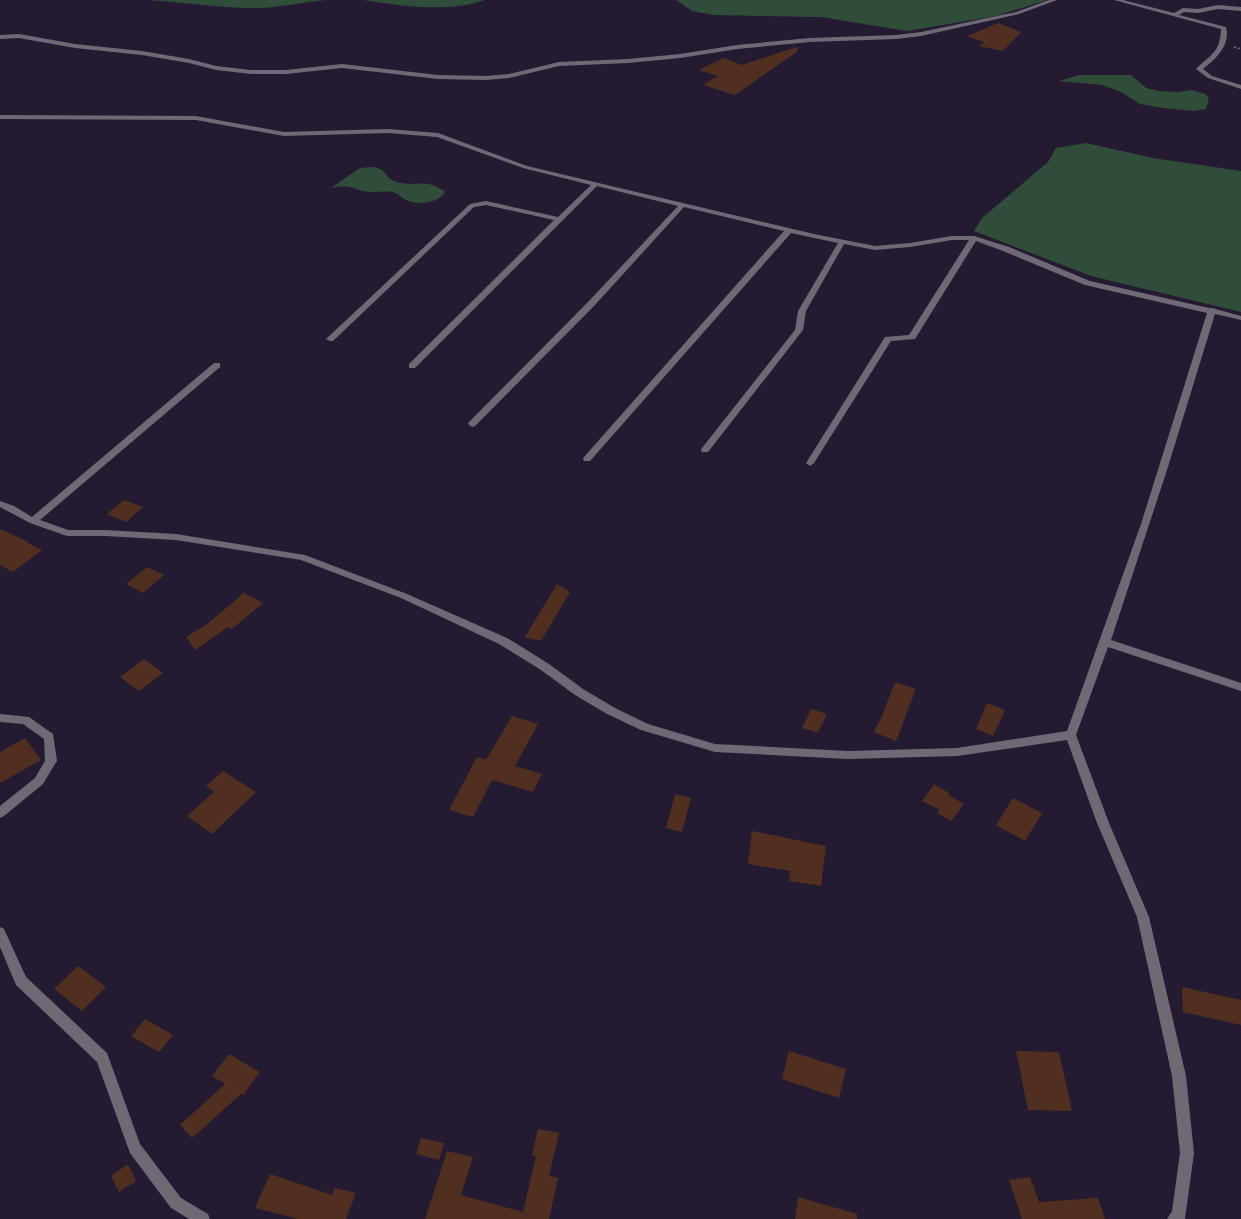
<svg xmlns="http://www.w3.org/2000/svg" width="1241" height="1219" viewBox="0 0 1241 1219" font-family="'Sofia Sans Condensed',sans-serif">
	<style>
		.green { fill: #304d3a }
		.building { fill: #502f21 }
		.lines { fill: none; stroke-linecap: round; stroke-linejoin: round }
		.path { stroke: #7d7589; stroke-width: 1.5; stroke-dasharray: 2 2; stroke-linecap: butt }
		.minor { fill: #6e6975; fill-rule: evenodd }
	</style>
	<rect width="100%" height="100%" fill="#241b32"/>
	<!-- green -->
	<g class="green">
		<path d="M147,0H326C304,2 282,7 261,8C223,9 185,2 147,0Z"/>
		<path d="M363,0H485C446,13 402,6 363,0Z"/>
		<path d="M676,0H1047L996,16L907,31L821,17L714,15L692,11Z"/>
		<path d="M1079,75H1131L1146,88L1159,91L1178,92L1191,90L1205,94L1209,98L1206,109L1194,111L1163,108L1140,104L1121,92L1102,85L1059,81Z"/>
		<path d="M1086,143L1153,158L1241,171V312L1091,276L974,231L982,218L1048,162L1056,148Z"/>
		<path d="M371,167C387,168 382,175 394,181C412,189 425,176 445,192C438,203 421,205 408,201C403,199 398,193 392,192C385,191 378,192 370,192C352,191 353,183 331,188L360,168Z"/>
	</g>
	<!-- building -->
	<g class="building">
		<path d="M998,23L1021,32L1003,51L979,46L984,42L967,36Z"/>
		<path d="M797,47L798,51L735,95L703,85L718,76L699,70L723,58L742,65Z"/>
		<path d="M124,500L143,507L126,522L107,514Z"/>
		<path d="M0,529L29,542L28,543L42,550L13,572L0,565Z"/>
		<path d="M147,567L164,575L143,593L126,584Z"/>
		<path d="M557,584L570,592L541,641L525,637Z"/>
		<path d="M244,593L263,603L232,629L228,627L195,650L186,637L206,625Z"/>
		<path d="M144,659L163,673L139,691L120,677Z"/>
		<path d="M895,682L916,689L896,741L874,732L882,716Z"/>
		<path d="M987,703L1005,710L993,736L976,729Z"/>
		<path d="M811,709L827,714L818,733L802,728Z"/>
		<path d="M512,716L538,724L515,766L542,774L533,792L492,780L473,817L449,810L477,757L486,760Z"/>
		<path d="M25,738L41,760L0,783V752Z"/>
		<path d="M223,771L256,792L212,834L187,816L214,792L206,786Z"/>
		<path d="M934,784L949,793L948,795L964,804L951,821L937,813L940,810L922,801Z"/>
		<path d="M675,794L691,798L682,832L666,828Z"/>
		<path d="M1013,798L1042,813L1025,841L996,825Z"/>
		<path d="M752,831L826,846L821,886L789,881L790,871L748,864Z"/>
		<path d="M78,966L106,987L82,1011L54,989Z"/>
		<path d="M1182,987L1241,1000V1025L1183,1012Z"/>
		<path d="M145,1019L173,1035L159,1052L131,1036Z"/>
		<path d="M789,1051L846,1069L839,1098L782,1079Z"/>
		<path d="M1016,1051L1059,1052L1072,1111L1028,1110Z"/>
		<path d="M229,1054L260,1072L243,1095L241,1094L192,1138L180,1125L225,1084L212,1076Z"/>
		<path d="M538,1129L559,1133L549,1176L558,1178L549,1219H425L447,1151L473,1157L461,1195L523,1212L536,1156L532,1155Z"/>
		<path d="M421,1138L444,1143L439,1160L416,1154Z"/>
		<path d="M128,1164L136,1181L119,1192L111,1176Z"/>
		<path d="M270,1174L332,1195L335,1188L356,1193L346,1219H299L255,1208Z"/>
		<path d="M1030,1177L1039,1202L1098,1198L1105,1219H1022L1009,1180Z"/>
		<path d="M798,1197L857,1214V1219H795Z"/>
	</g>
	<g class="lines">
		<!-- path -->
		<path class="path" d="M1234,47L1241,49"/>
		<!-- minor -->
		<g class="minor">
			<path d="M1049,0H1057L1019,14L921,36L896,39L810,42L737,49L680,58L628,63L559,66L509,78L486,80L438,79L342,68L286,74H251L216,70L189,63L142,55L75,48L19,38L0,39V35L19,34L75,44L142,51L189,59L216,66L251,70H286L342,64L438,75L486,76L509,74L559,62L628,59L680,54L737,45L810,38L896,35L921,32L1016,12Z"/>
			<path d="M1114,0H1123L1174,13L1183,8L1198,9L1218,5L1241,7V11L1218,9L1198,13L1184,12L1179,15L1226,27C1231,45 1216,59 1203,69L1212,76L1241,85V89L1208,78L1196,69C1211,54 1220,53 1221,29Z"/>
			<path d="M0,115L196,116L284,132L388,129L438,133L527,166L814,234L875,246L910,243L952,236H974L1009,247L1090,281L1209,308H1212L1241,316V320L1215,314L1167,470L1111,640L1241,683V691L1108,647L1076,735L1109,823L1149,917L1186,1076L1194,1153L1185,1219H1167L1172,1211L1180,1153L1172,1076L1137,917L1097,823L1067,740L957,756L848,759L715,752L641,730L607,714L575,695L541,670L499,644L401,598L301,560L176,540L105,536H67L30,523L0,507V501L14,506L32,517L214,363H220V367L40,520L68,530H105L176,534L305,555L407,594L507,638L549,664L583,689L615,708L648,724L715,744L848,751L957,748L1067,731L1141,524L1207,313L1085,285L1003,251L976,241L915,339L891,341L814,463L810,466L806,463L885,337L909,335L969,240H952L910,247L875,250L844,244L806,311L803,330L708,452H702L701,450L702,448L795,330L798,311L838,243L791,233L590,461H584L583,459L584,457L784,231L684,207L595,305L475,426L472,427L468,424L469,422L589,301L678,206L597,186L415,368H409V364L554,220L486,205L474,207L333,341H330L326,339L470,204L486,201L558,217L591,185L523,168L437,137L388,133L284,136L196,120L0,119Z"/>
			<path d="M0,714L29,717L53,734L57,761L55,764L43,784L4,816L0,818V806L35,778L45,761L44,739L23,724L0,722Z"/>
			<path d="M0,927L4,929L26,977L107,1053L140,1144L181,1198L208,1214L210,1219H189L171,1208L130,1153L97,1062L16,985L0,947Z"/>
		</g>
	</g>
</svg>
